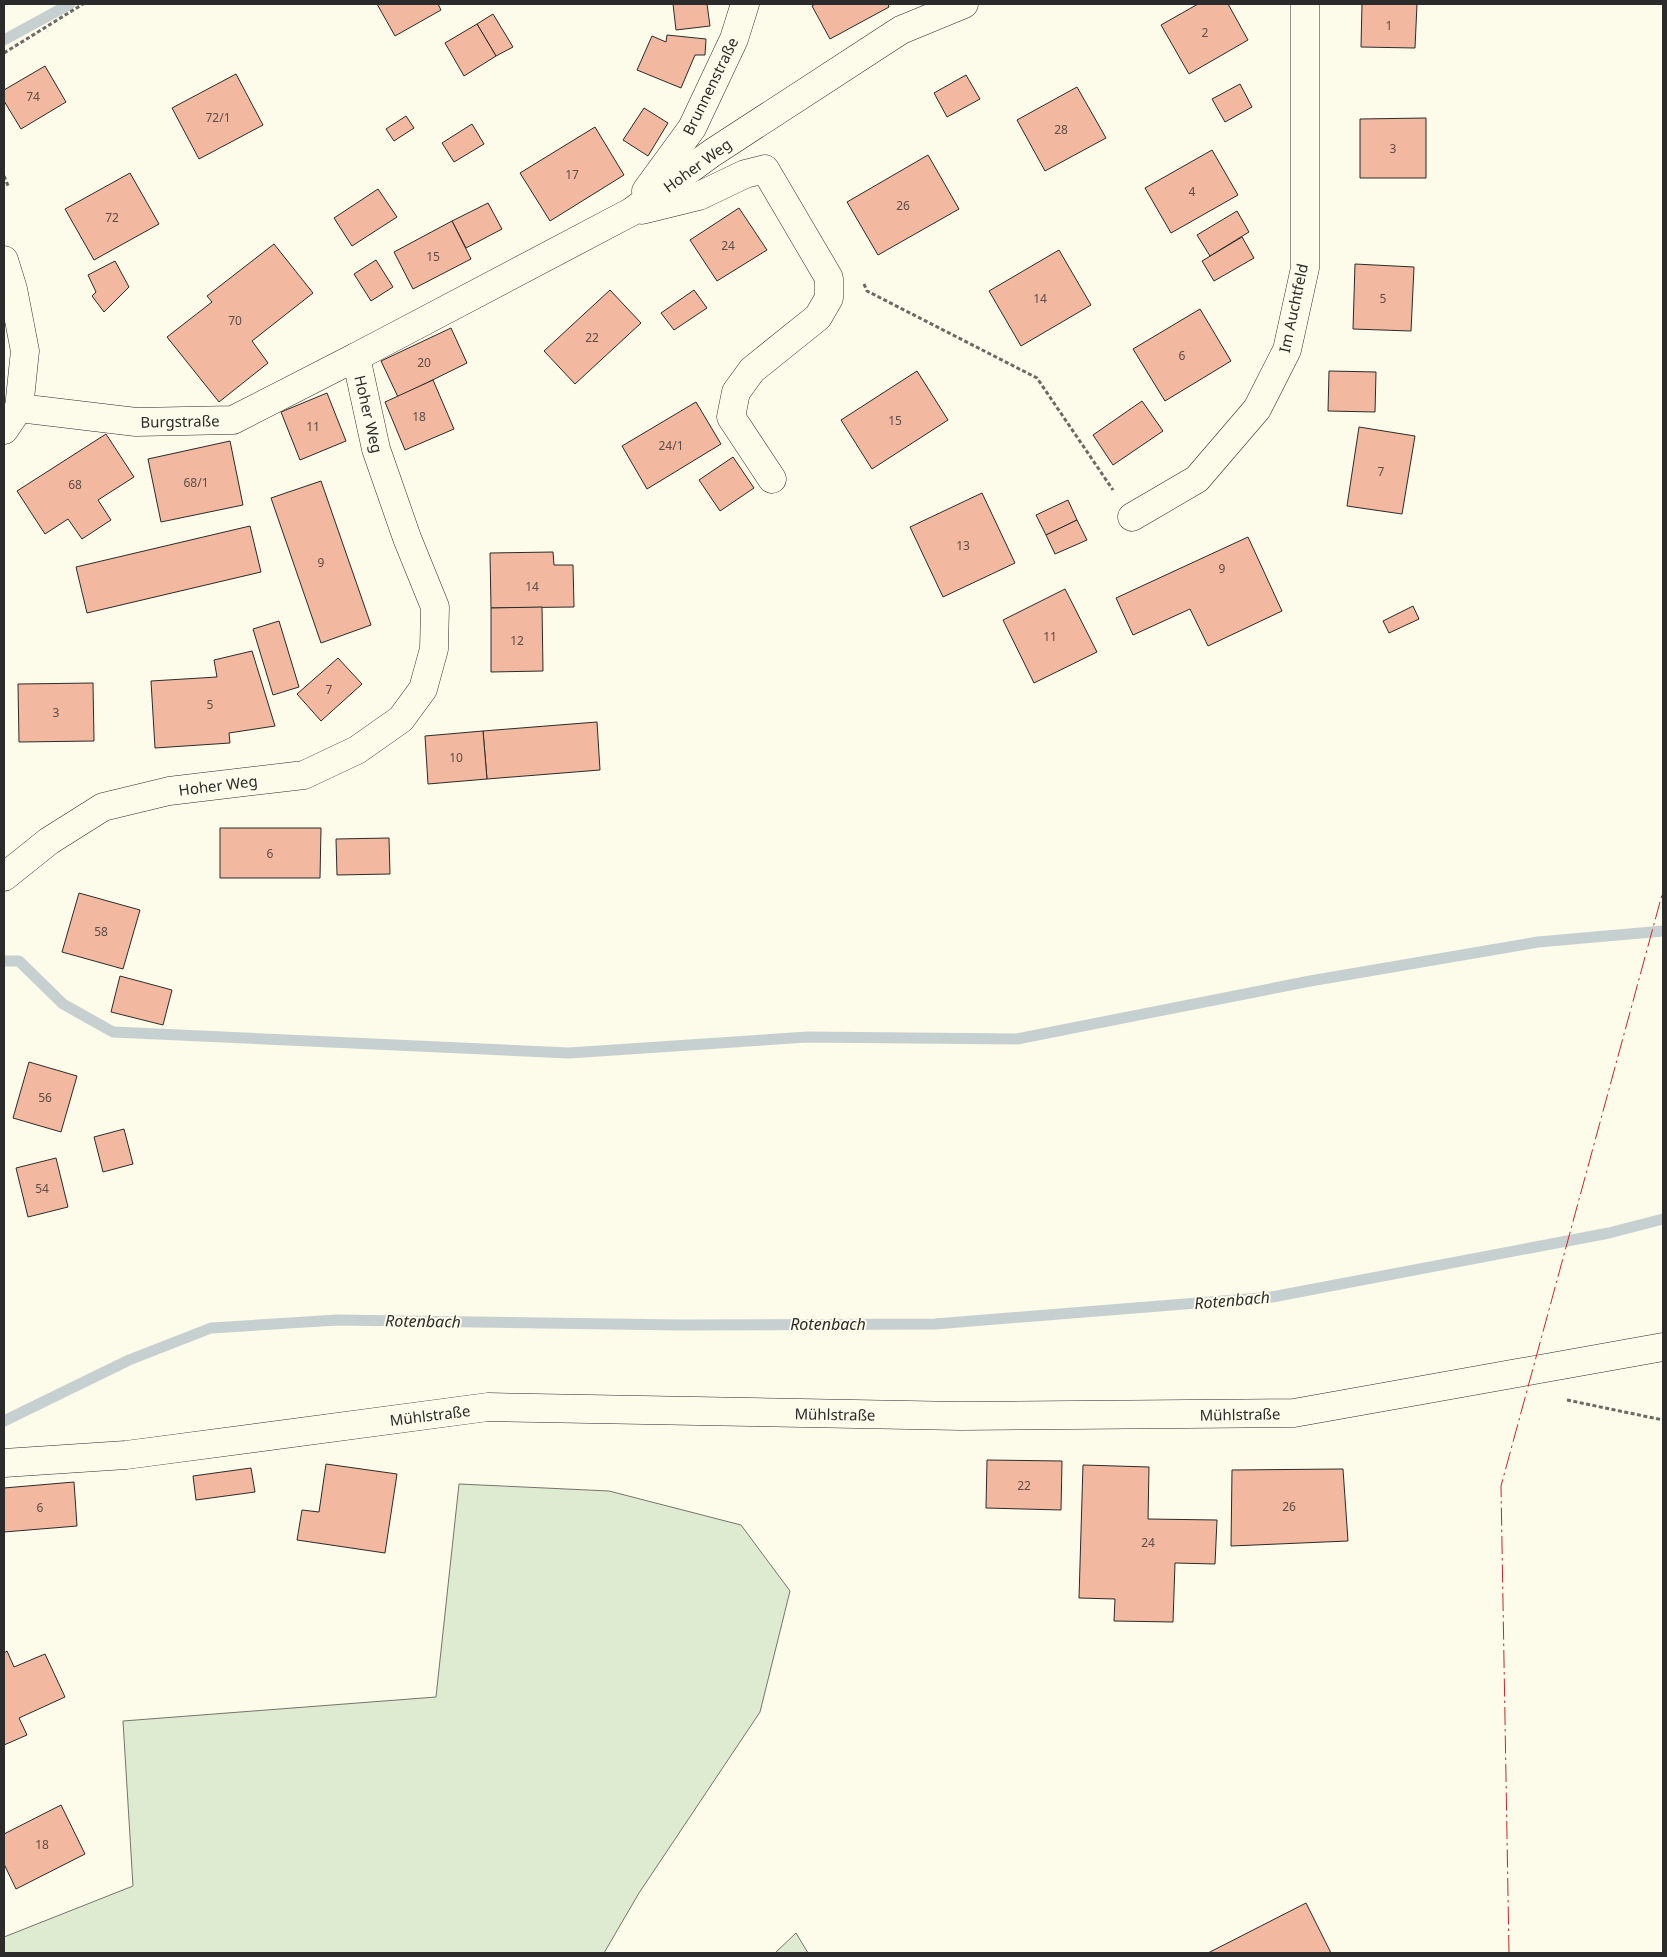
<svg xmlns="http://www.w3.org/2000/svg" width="1667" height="1957" viewBox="0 0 1667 1957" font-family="'Noto Sans',sans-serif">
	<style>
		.green { fill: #deebd1; stroke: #74746e }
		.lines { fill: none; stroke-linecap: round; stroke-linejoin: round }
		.stream { stroke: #c7d0d0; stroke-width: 11 }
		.building { fill: #f2b8a0; stroke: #2b2b2b }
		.minor-casing { stroke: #2b2b2b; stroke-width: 29 }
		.path { stroke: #6a6964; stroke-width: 3; stroke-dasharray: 4 2.5; stroke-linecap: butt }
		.minor { stroke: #fdfbea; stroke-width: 28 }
		.power { stroke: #c62828; stroke-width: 1; stroke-dasharray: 18 4 2.5 4; stroke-linecap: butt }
		.labels { text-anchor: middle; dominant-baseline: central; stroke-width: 4; stroke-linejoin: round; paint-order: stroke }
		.number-label { font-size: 12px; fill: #5d4e48 }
		.street-label { font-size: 15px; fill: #2b2b2b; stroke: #fdfbea }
		.water-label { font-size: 16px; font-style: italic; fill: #2b2b2b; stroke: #fdfbea }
	</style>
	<rect width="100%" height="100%" fill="#fdfbea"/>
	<!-- green -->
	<g class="green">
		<path d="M459,1484L609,1491L741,1525L790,1591L760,1712L639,1893L604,1953H4V1937L133,1886L123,1721L436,1697Z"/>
		<path d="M796,1933L808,1953H775Z"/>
	</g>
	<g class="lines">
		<!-- stream -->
		<g class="stream">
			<path d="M4,40L70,4"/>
			<path d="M4,961H19L63,1004L113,1032L569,1053L807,1037L1017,1039L1310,981L1538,942L1663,931"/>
			<path d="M4,1421L129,1360L211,1328L337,1320L680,1325L935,1324L1272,1297L1609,1233L1663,1219"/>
		</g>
	</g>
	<!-- building -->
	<g class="building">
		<path d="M377,4H438L441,10L395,36Z"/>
		<path d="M673,4H707L710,26L676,30Z"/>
		<path d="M815,4H888L889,7L830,39L812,6Z"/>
		<path d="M1198,4H1228L1248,40L1189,74L1161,25Z"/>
		<path d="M1362,4H1417L1415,48L1361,47Z"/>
		<path d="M493,14L513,47L496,56L477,24Z"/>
		<path d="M477,24L496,56L464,76L445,43Z"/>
		<path d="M667,35L706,39L705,55H695L681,88L637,70L652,36L666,42Z"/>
		<path d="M45,66L66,102L21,129L4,101V90Z"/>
		<path d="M236,74L263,125L199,159L172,108Z"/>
		<path d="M966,75L980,99L947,117L934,93Z"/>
		<path d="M1240,84L1252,107L1225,122L1212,99Z"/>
		<path d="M1077,87L1106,138L1045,171L1017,120Z"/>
		<path d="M644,108L668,123L648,156L623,140Z"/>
		<path d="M406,116L414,128L394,141L386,129Z"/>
		<path d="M1426,118V178H1360V119Z"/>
		<path d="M472,124L484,144L454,162L442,143Z"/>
		<path d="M595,127L624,175L550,221L520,173Z"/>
		<path d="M1212,150L1238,195L1171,233L1145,188Z"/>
		<path d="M928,155L959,209L878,255L847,202Z"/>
		<path d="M130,173L159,224L94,260L65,209Z"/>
		<path d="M378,189L397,217L352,246L334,218Z"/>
		<path d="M488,203L502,229L466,248L452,221Z"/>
		<path d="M739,208L767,250L717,281L690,240Z"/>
		<path d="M1237,211L1249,232L1210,256L1197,235Z"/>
		<path d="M452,221L471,259L413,289L394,252Z"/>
		<path d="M1242,237L1254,258L1214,281L1202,261Z"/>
		<path d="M274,244L313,293L252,341L268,363L219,402L167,337L212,302L207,296Z"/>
		<path d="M1059,250L1091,305L1021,346L989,291Z"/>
		<path d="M376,260L393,287L371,301L354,274Z"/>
		<path d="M115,261L129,287L104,312L92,296L96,292L88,275Z"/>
		<path d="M1355,264L1414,267L1411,331L1353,329Z"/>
		<path d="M610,290L641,323L575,384L544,351Z"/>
		<path d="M694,290L707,308L674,330L661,313Z"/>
		<path d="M1200,309L1231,361L1165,401L1133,349Z"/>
		<path d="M451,328L467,363L398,397L381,361Z"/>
		<path d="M917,371L948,420L872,469L841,420Z"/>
		<path d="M1329,371L1376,372L1375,412L1328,411Z"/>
		<path d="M433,380L454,429L405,450L385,402Z"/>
		<path d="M327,393L346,441L300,460L281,412Z"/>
		<path d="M1142,401L1163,431L1113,465L1093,435Z"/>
		<path d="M696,402L721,444L647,489L622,446Z"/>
		<path d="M1359,427L1415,436L1402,514L1347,506Z"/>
		<path d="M106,434L134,477L98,500L111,520L82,539L68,519L45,534L17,491Z"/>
		<path d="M230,441L243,505L161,522L148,459Z"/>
		<path d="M733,457L754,488L720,511L699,480Z"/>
		<path d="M321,481L371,625L321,643L271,498Z"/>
		<path d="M982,493L1015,563L943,597L910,527Z"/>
		<path d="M1068,500L1077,520L1046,535L1036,515Z"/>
		<path d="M1077,520L1087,540L1055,554L1046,535Z"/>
		<path d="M250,526L261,572L87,613L76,567Z"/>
		<path d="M1248,537L1282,611L1208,646L1190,609L1133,635L1116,598Z"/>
		<path d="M553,552L554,565H573L574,607L491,608L490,553Z"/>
		<path d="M1065,589L1097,652L1034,683L1003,620Z"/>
		<path d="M1413,606L1419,619L1389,633L1383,621Z"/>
		<path d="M542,607L543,671L491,672V608Z"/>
		<path d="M279,621L299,687L273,695L253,629Z"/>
		<path d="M252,651L275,726L229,733L230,743L155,748L151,681L217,677L214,660Z"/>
		<path d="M338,658L362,684L321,721L297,694Z"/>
		<path d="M93,683L94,741L19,742L18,684Z"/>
		<path d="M597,722L600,770L487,779L483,731Z"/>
		<path d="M483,731L487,779L428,784L425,736Z"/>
		<path d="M220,828H321L320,878H220Z"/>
		<path d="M389,838L390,874L337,875L336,839Z"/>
		<path d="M79,893L140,910L123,969L62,952Z"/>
		<path d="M120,976L172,990L163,1025L111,1012Z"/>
		<path d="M29,1062L77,1076L61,1132L13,1118Z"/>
		<path d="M124,1129L133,1164L103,1172L94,1137Z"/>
		<path d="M56,1158L68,1207L28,1217L16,1168Z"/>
		<path d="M987,1460L1062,1461L1061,1510L986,1508Z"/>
		<path d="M326,1464L397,1474L385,1553L297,1540L302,1510L319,1512Z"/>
		<path d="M1083,1465L1149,1467L1148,1519L1217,1520L1215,1564L1175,1563L1173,1622L1114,1621L1115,1599L1079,1598Z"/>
		<path d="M251,1468L255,1492L196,1500L193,1476Z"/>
		<path d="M1343,1469L1348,1541L1231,1546L1232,1470Z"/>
		<path d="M74,1482L77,1526L4,1532V1488Z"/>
		<path d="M7,1651L14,1667L45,1654L65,1697L19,1718L27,1735L4,1745V1653Z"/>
		<path d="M61,1805L85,1854L16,1889L4,1864V1834Z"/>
		<path d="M1306,1903L1331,1953H1208Z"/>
	</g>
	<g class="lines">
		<!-- minor casing -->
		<g class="minor-casing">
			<g id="minor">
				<path d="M646,191L692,128L734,39L745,4"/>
				<path d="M642,210L699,196L745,174L765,169L829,278V298L818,317L752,370L736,392L731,417L772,479"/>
				<path d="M4,260L13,289L25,351L19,408L4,430"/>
				<path d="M19,408L136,422L233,420L356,357"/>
				<path d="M1132,517L1197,479L1257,409L1287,350L1305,268V4"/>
				<path d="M4,877L49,841L103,807L169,791L304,775L357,750L401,719L423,689L434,649L435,607L407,538L376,449L356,357L631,212L712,153L901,30L964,4"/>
				<path d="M4,1463L126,1455L488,1407L961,1416L1294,1413L1663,1347"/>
			</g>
		</g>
		<!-- path -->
		<g class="path">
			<path d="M4,53L83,4"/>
			<path d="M4,176L9,188"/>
			<path d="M864,284L867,291L1037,378L1113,490"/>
			<path d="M1567,1400L1663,1420"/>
		</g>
		<!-- minor -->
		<use href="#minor" class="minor"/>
		<!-- power -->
		<path class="power" d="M1509,1953L1501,1486L1663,891"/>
	</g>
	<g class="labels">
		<!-- number labels -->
		<g class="number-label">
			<text x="1389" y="25">1</text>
			<text x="1205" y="32">2</text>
			<text x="33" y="96">74</text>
			<text x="218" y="117">72/1</text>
			<text x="1061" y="129">28</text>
			<text x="1393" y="148">3</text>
			<text x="572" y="174">17</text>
			<text x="1192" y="191">4</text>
			<text x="903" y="205">26</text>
			<text x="112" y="217">72</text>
			<text x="728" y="245">24</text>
			<text x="433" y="256">15</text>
			<text x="1040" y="298">14</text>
			<text x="1383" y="298">5</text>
			<text x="235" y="320">70</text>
			<text x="592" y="337">22</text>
			<text x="1182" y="355">6</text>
			<text x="424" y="362">20</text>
			<text x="419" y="416">18</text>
			<text x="895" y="420">15</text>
			<text x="313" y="426">11</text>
			<text x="671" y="445">24/1</text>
			<text x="1381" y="471">7</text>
			<text x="196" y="482">68/1</text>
			<text x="75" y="484">68</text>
			<text x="963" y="545">13</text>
			<text x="321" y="562">9</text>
			<text x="1222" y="568">9</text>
			<text x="532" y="586">14</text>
			<text x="1050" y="636">11</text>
			<text x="517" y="640">12</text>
			<text x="329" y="689">7</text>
			<text x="210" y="704">5</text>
			<text x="56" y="712">3</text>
			<text x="456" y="757">10</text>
			<text x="270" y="853">6</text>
			<text x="101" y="931">58</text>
			<text x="45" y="1097">56</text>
			<text x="42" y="1188">54</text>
			<text x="1024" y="1485">22</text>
			<text x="1289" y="1506">26</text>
			<text x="40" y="1507">6</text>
			<text x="1148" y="1542">24</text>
			<text x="42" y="1844">18</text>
		</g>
		<!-- street labels -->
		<g class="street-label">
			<text transform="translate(710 86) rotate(-64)">Brunnenstraße</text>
			<text transform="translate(697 165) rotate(-36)">Hoher Weg</text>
			<text transform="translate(1293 308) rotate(-78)">Im Auchtfeld</text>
			<text transform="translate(369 414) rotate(77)">Hoher Weg</text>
			<text transform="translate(180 421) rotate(-1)">Burgstraße</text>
			<text transform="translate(218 785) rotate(-7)">Hoher Weg</text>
			<text transform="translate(835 1414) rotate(1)">Mühlstraße</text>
			<text transform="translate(1240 1414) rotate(-1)">Mühlstraße</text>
			<text transform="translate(430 1415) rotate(-7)">Mühlstraße</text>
		</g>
		<!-- water labels -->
		<g class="water-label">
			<text transform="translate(1232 1300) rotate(-5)">Rotenbach</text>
			<text transform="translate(423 1321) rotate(1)">Rotenbach</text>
			<text x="828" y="1324">Rotenbach</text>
		</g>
	</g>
	<!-- border -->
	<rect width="1667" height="1957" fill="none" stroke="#2b2b2b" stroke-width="10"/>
</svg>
